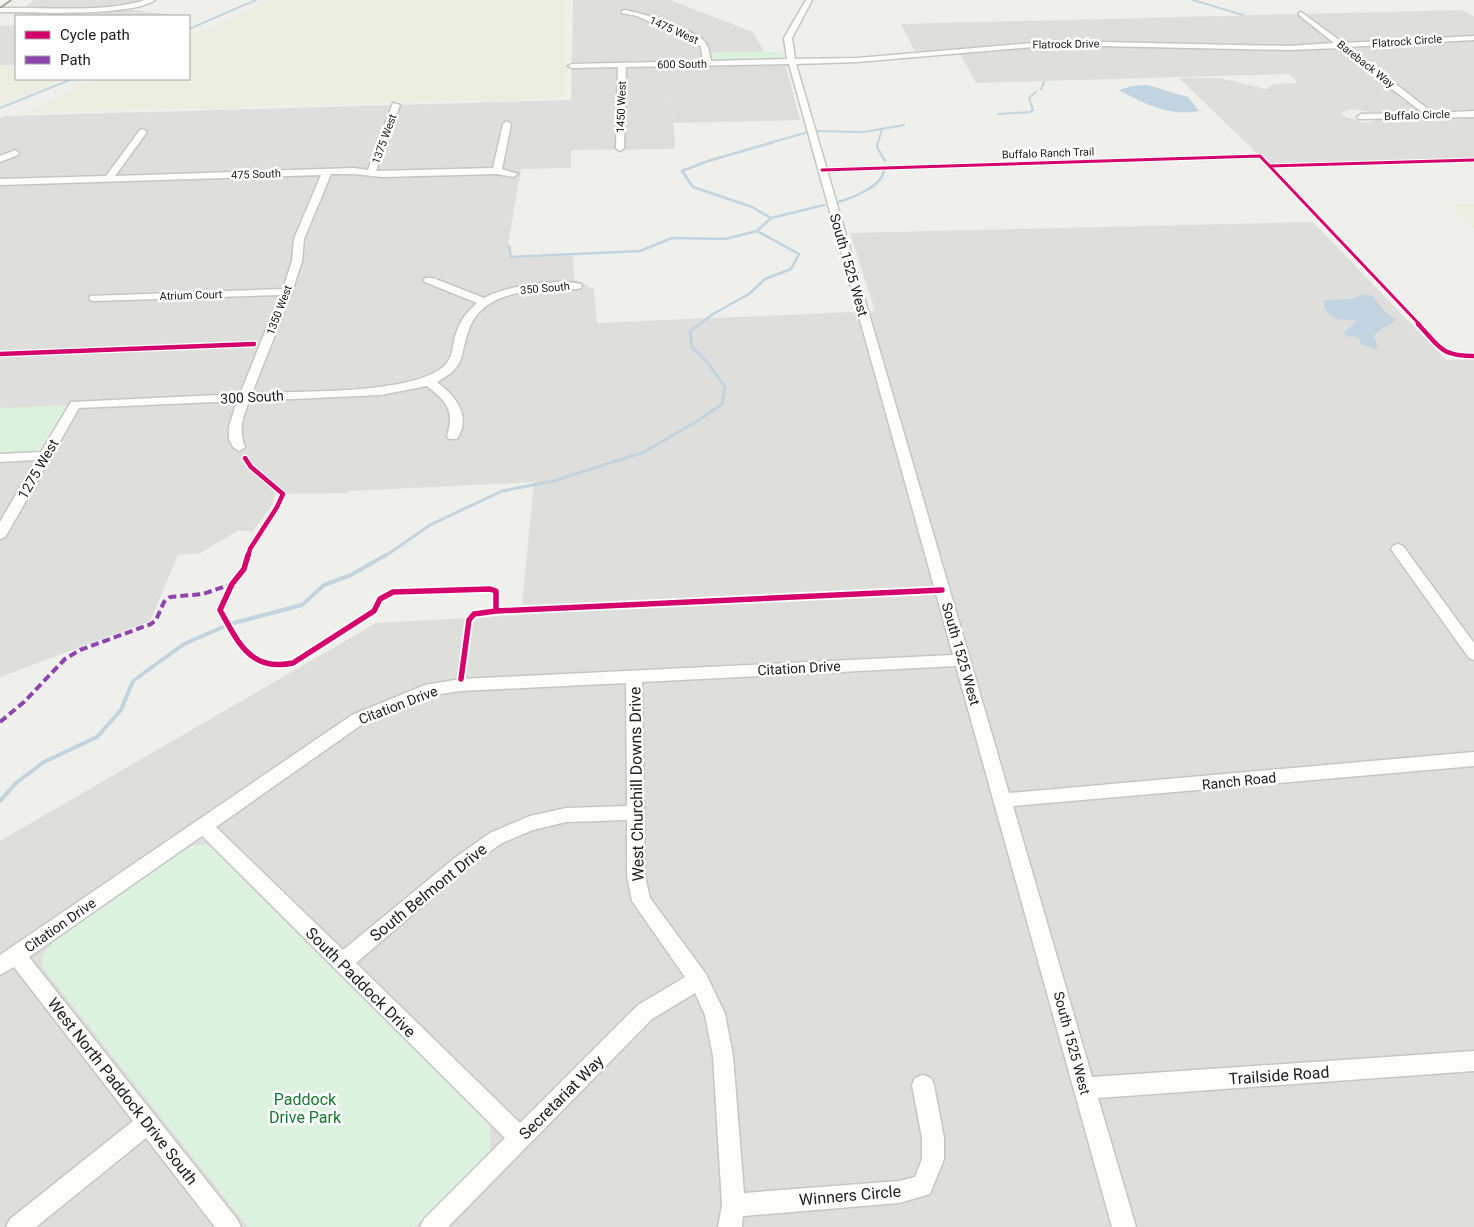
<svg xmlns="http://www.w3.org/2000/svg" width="1474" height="1227" font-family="Roboto,sans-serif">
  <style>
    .built { fill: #dededc }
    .religious { fill: #dddddc }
    .farmland { fill: #ebeee0 }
    .park { fill: #dcf2df }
    .water { fill: #c2d4df }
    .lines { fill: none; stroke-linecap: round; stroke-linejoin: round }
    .stream-far3 { stroke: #c2d4df; stroke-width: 2 }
    .stream-far2 { stroke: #c2d4df; stroke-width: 2.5 }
    .stream-far1 { stroke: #c2d4df; stroke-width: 3 }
    .stream { stroke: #c2d4df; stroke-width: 4 }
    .street-casing { stroke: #c6c6c4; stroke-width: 3 }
    .secondary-casing { stroke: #939884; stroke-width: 3 }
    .street { fill: #fdfdfc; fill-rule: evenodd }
    .secondary { fill: #f2f3ed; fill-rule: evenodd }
    .quiet { stroke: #8e44ad; stroke-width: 4; stroke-dasharray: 8 4; stroke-linecap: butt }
    .cycleway-far2-casing { stroke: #fff; stroke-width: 5 }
    .cycleway-far1-casing { stroke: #fff; stroke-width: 7 }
    .cycleway-casing { stroke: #fff; stroke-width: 9 }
    .cycleway-far2 { stroke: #d6006c; stroke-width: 3 }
    .cycleway-far1 { stroke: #d6006c; stroke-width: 4.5 }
    .cycleway { stroke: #d6006c; stroke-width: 5.5 }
    .labels { text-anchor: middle; stroke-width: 5; stroke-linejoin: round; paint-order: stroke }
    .far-street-label { font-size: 11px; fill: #212121; stroke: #fff }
    .street-label { font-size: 14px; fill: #212121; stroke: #fff }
    .near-street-label { font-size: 16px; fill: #212121; stroke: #fff }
    .near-park-label { font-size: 16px; fill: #177830; stroke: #fff }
  </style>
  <rect width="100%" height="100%" fill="#efefeb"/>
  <path class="built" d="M 34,0 L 149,0 L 127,9 L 178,16 L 30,16 L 50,8 L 26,7 Z
    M 573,0 L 670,0 L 753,32 L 764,52 L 701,53 L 701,59 L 697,61 L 669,62 L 675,149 L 571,150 L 571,168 L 521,169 L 508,245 L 512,258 L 573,256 L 574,279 L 594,289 L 597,323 L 875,311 L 850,233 L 1313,222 L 1446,360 L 1474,359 L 1474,1227 L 0,1227 L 0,841 L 376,623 L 521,615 L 534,482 L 349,491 L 349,493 L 275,494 L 272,506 L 252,532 L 239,530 L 200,553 L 178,555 L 150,621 L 0,677 L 0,118 L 6,116 L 571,100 Z
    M 1462,10 L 1474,16 L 1474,110 L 1373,112 L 1350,109 L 1343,112 L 1343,116 L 1365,123 L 1376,120 L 1474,117 L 1474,160 L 1270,166 L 1179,78 L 1219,78 L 1266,89 L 1274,84 L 1298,83 L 1289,74 L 976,83 L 960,54 L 915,51 L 901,24 Z
    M 16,25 L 16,65 L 0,65 L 0,26 Z"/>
  <path class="religious" d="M 781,64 L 786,67 L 800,120 L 673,123 L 669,66 Z"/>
  <path class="farmland" d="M 271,0 L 567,0 L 567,98 L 22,113 L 97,79 L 189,79 L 189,37 Z
    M 16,65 L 16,79 L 65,79 L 0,106 L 0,66 Z
    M 1448,204 L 1474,204 L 1474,228 Z"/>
  <path class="park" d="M 782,51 L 783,58 L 779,60 L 719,61 L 711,59 L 711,53 Z
    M 75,405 L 45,456 L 0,458 L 0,408 Z
    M 212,844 L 490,1126 L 490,1151 L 415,1227 L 248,1227 L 42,967 L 43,955 L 52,943 L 189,846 Z"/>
  <path class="water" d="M 1146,85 C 1161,88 1174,94 1188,97 L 1199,111 C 1170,117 1142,103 1119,90 L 1132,86 Z
    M 1365,294 L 1373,296 L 1385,312 L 1396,320 C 1388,327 1380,327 1374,336 L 1378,348 L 1373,349 L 1368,346 L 1360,344 L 1361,341 C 1357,335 1353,336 1347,337 L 1344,333 L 1357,321 C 1339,317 1330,325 1323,302 L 1327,300 L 1351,299 Z"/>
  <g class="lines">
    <path class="stream-far3" d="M 1193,0 L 1243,15
      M 189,29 L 256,0
      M 1041,89 L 1044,82
      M 0,108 L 72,79
      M 999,114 L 1030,112 L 1033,110 L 1029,98 L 1036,92
      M 818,131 L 864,132 L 904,125
      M 769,143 L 805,133
      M 878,143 L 882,129"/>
    <path class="stream-far2" d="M 878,142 L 877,147 L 885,161
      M 838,202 C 852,198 881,187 884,171
      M 771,218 L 752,207 L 693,187 L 682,171 L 708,161 L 774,142
      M 509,246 L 511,257 L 640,251 L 672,238 L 725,239 L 757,231
      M 698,325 L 713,314 L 749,294 L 765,279 L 791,269 L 799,254 L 757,231 L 771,218 L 824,205"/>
    <path class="stream-far1" d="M 384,557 L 430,525 L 502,491 L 554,481 L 644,452 L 699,420 L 722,404 L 725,387 L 708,363 L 692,347 L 690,331 L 700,324"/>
    <path class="stream" d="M 0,801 L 16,783 L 44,762 L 97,737 L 121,710 L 133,681 L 184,644 L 230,624 L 302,605 L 324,585 L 351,575 L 386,555"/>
    <defs>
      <path id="street" d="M 145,0 L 155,0 C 131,17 34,12 0,12 L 0,8 C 43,7 106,13 145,0 Z
        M 806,0 L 812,0 L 792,38 L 795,59 L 857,58 L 1056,41 L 1289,46 L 1334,43 L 1299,15 L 1299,13 L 1301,12 L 1343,43 L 1474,36 L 1474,40 L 1348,47 L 1433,113 L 1474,111 L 1474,117 L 1358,119 L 1357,117 L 1361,114 L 1423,113 L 1339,48 L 1289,50 L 1056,45 L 857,62 L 796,64 L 1009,793 L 1474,752 L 1474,766 L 1013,806 L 1092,1077 L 1474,1051 L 1474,1071 L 1098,1098 L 1136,1227 L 1112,1227 L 956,666 L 642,682 L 645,876 L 650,898 L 706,974 L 725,1014 L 733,1056 L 744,1193 L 899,1181 L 915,1177 L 922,1159 L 922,1138 L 912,1085 L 915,1078 L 923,1075 L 931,1078 L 934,1085 L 944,1138 L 944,1159 L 930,1194 L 899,1203 L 743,1216 L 742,1227 L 718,1227 L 722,1205 L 713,1056 L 705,1015 L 695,993 L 652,1019 L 448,1227 L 420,1227 L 424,1219 L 505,1138 L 202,836 L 29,957 L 237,1219 L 241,1227 L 215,1227 L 146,1138 L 36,1227 L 6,1227 L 10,1219 L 133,1121 L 14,967 L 0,975 L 0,955 L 352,715 L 425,685 L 461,679 L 953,655 L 789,64 L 626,67 L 624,148 L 620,151 L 616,148 L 618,67 L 572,68 L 568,66 L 572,64 L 703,61 L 701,47 L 696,42 L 637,16 L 622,13 L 622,11 L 624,10 C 640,12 690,29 702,39 C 709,45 709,52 711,61 L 787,59 L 784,38 ZM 626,683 L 627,806 L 566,808 L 530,816 L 490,833 L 456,857 L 343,950 L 216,827 L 364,723 L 433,695 L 461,691 ZM 627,820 L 627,876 L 632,901 L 685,977 L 638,1005 L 520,1123 L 356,963 L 468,867 L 502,843 L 533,830 L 566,822 Z
        M 393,103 L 400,105 L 376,171 L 493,168 L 503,124 L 507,121 L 511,124 L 502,169 L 518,174 L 513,177 L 497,174 L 382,177 L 354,174 L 331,174 L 304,239 L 302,261 L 292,292 L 252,393 C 296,391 416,395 445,365 C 452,358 452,350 454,341 C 457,326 465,313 477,303 L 425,282 L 424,280 L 425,278 L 433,278 L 484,298 C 506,286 556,278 581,284 L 582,286 L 581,288 L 577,289 C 539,290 482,287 468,332 C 459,359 466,366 437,382 C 455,396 472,415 457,439 L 449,439 L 447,436 C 455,410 447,402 427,386 L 381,395 L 249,401 C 243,417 238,430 245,447 L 239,451 L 233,447 L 229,439 L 229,427 L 237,401 L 79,408 L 7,534 L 5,537 L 0,539 L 0,522 L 36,460 L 0,462 L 0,454 L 41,452 L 71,402 L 240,394 L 280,295 L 94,301 L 90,300 L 89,298 L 90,296 L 283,289 L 292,261 L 294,239 L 321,175 L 0,185 L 0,179 L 106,176 L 140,130 L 143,129 L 147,132 L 115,176 L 354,168 L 368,170 Z
        M 15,150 L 19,153 L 18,155 L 0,162 L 0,156 Z
        M 1398,544 L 1403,546 L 1474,643 L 1474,660 L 1469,658 L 1393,552 L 1391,549 L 1393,546 Z"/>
      <path id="secondary" d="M 0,0 L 10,0 L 0,7 Z"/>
    </defs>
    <use href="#street" class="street-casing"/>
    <use href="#secondary" class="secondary-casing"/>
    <use href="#street" class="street"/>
    <use href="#secondary" class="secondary"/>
    <path class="quiet" d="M 0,722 L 24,702 L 65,659 L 80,650 L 151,624 L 156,620 L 164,602 L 170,597 L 203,594 L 232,584"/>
    <defs>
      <path id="cycleway-far2" d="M 1270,166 L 1474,160
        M 822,170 L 1260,156 L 1420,325"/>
      <path id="cycleway-far1" d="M 1418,324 C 1440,347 1440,356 1474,356
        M 0,354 L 254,344
        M 245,458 L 251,467 L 283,494 L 277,507 L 250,549 L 248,557"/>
      <path id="cycleway" d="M 248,555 L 244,569 L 232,584 L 220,610 C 238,642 250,672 293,663 L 374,611 L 380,599 L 393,592 L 490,589 L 496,591 L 496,611
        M 461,679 L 469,620 L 474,614 L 496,611 L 942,590"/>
    </defs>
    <use href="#cycleway-far2" class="cycleway-far2-casing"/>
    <use href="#cycleway-far1" class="cycleway-far1-casing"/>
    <use href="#cycleway" class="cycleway-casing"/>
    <use href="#cycleway-far2" class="cycleway-far2"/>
    <use href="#cycleway-far1" class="cycleway-far1"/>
    <use href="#cycleway" class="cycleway"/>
  </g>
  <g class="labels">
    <g class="far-street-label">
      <text transform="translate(674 30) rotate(24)" y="4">1475 West</text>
      <text transform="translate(1407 41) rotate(-4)" y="4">Flatrock Circle</text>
      <text transform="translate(1066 44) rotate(-1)" y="4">Flatrock Drive</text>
      <text transform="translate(682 64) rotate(-1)" y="4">600 South</text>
      <text transform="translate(1366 64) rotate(38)" y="4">Bareback Way</text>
      <text transform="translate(621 107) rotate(-88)" y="4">1450 West</text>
      <text transform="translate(1417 115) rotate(-2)" y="4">Buffalo Circle</text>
      <text transform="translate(384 139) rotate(-70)" y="4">1375 West</text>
      <text transform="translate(1048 153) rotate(-2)" y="4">Buffalo Ranch Trail</text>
      <text transform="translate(256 174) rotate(-2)" y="4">475 South</text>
      <text transform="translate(545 288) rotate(-5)" y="4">350 South</text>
      <text transform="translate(191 295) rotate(-2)" y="4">Atrium Court</text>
      <text transform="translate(279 310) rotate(-69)" y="4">1350 West</text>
    </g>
    <g class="street-label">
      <text transform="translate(849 265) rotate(74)" y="5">South 1525 West</text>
      <text transform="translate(252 397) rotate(-3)" y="5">300 South</text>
      <text transform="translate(38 469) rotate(-60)" y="5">1275 West</text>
      <text transform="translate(961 654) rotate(74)" y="5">South 1525 West</text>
      <text transform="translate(799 668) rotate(-3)" y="5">Citation Drive</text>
      <text transform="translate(398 705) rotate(-21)" y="5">Citation Drive</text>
      <text transform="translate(1239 781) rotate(-6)" y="5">Ranch Road</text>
      <text transform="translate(60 925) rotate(-35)" y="5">Citation Drive</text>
      <text transform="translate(1072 1043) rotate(75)" y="5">South 1525 West</text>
    </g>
    <g class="near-street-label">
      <text transform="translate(636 784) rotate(-91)" y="6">West Churchill Downs Drive</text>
      <text transform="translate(428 892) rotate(-39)" y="6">South Belmont Drive</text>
      <text transform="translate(361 982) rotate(45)" y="6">South Paddock Drive</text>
      <text transform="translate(1279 1075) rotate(-4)" y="6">Trailside Road</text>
      <text transform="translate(123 1091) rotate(52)" y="6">West North Paddock Drive South</text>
      <text transform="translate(561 1097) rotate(-45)" y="6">Secretariat Way</text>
      <text transform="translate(850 1195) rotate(-5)" y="6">Winners Circle</text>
    </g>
    <g class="near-park-label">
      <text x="305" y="1105">Paddock<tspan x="305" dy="18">Drive Park</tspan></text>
    </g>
  </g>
  <rect x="15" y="15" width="175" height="65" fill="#ffffff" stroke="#a6a6a6"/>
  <rect x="25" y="31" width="25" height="8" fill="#d6006c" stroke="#a6a6a6"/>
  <text x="60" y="40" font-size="15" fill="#212121">Cycle path</text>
  <rect x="25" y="56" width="25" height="8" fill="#8e44ad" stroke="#a6a6a6"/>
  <text x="60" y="65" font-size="15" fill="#212121">Path</text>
</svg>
